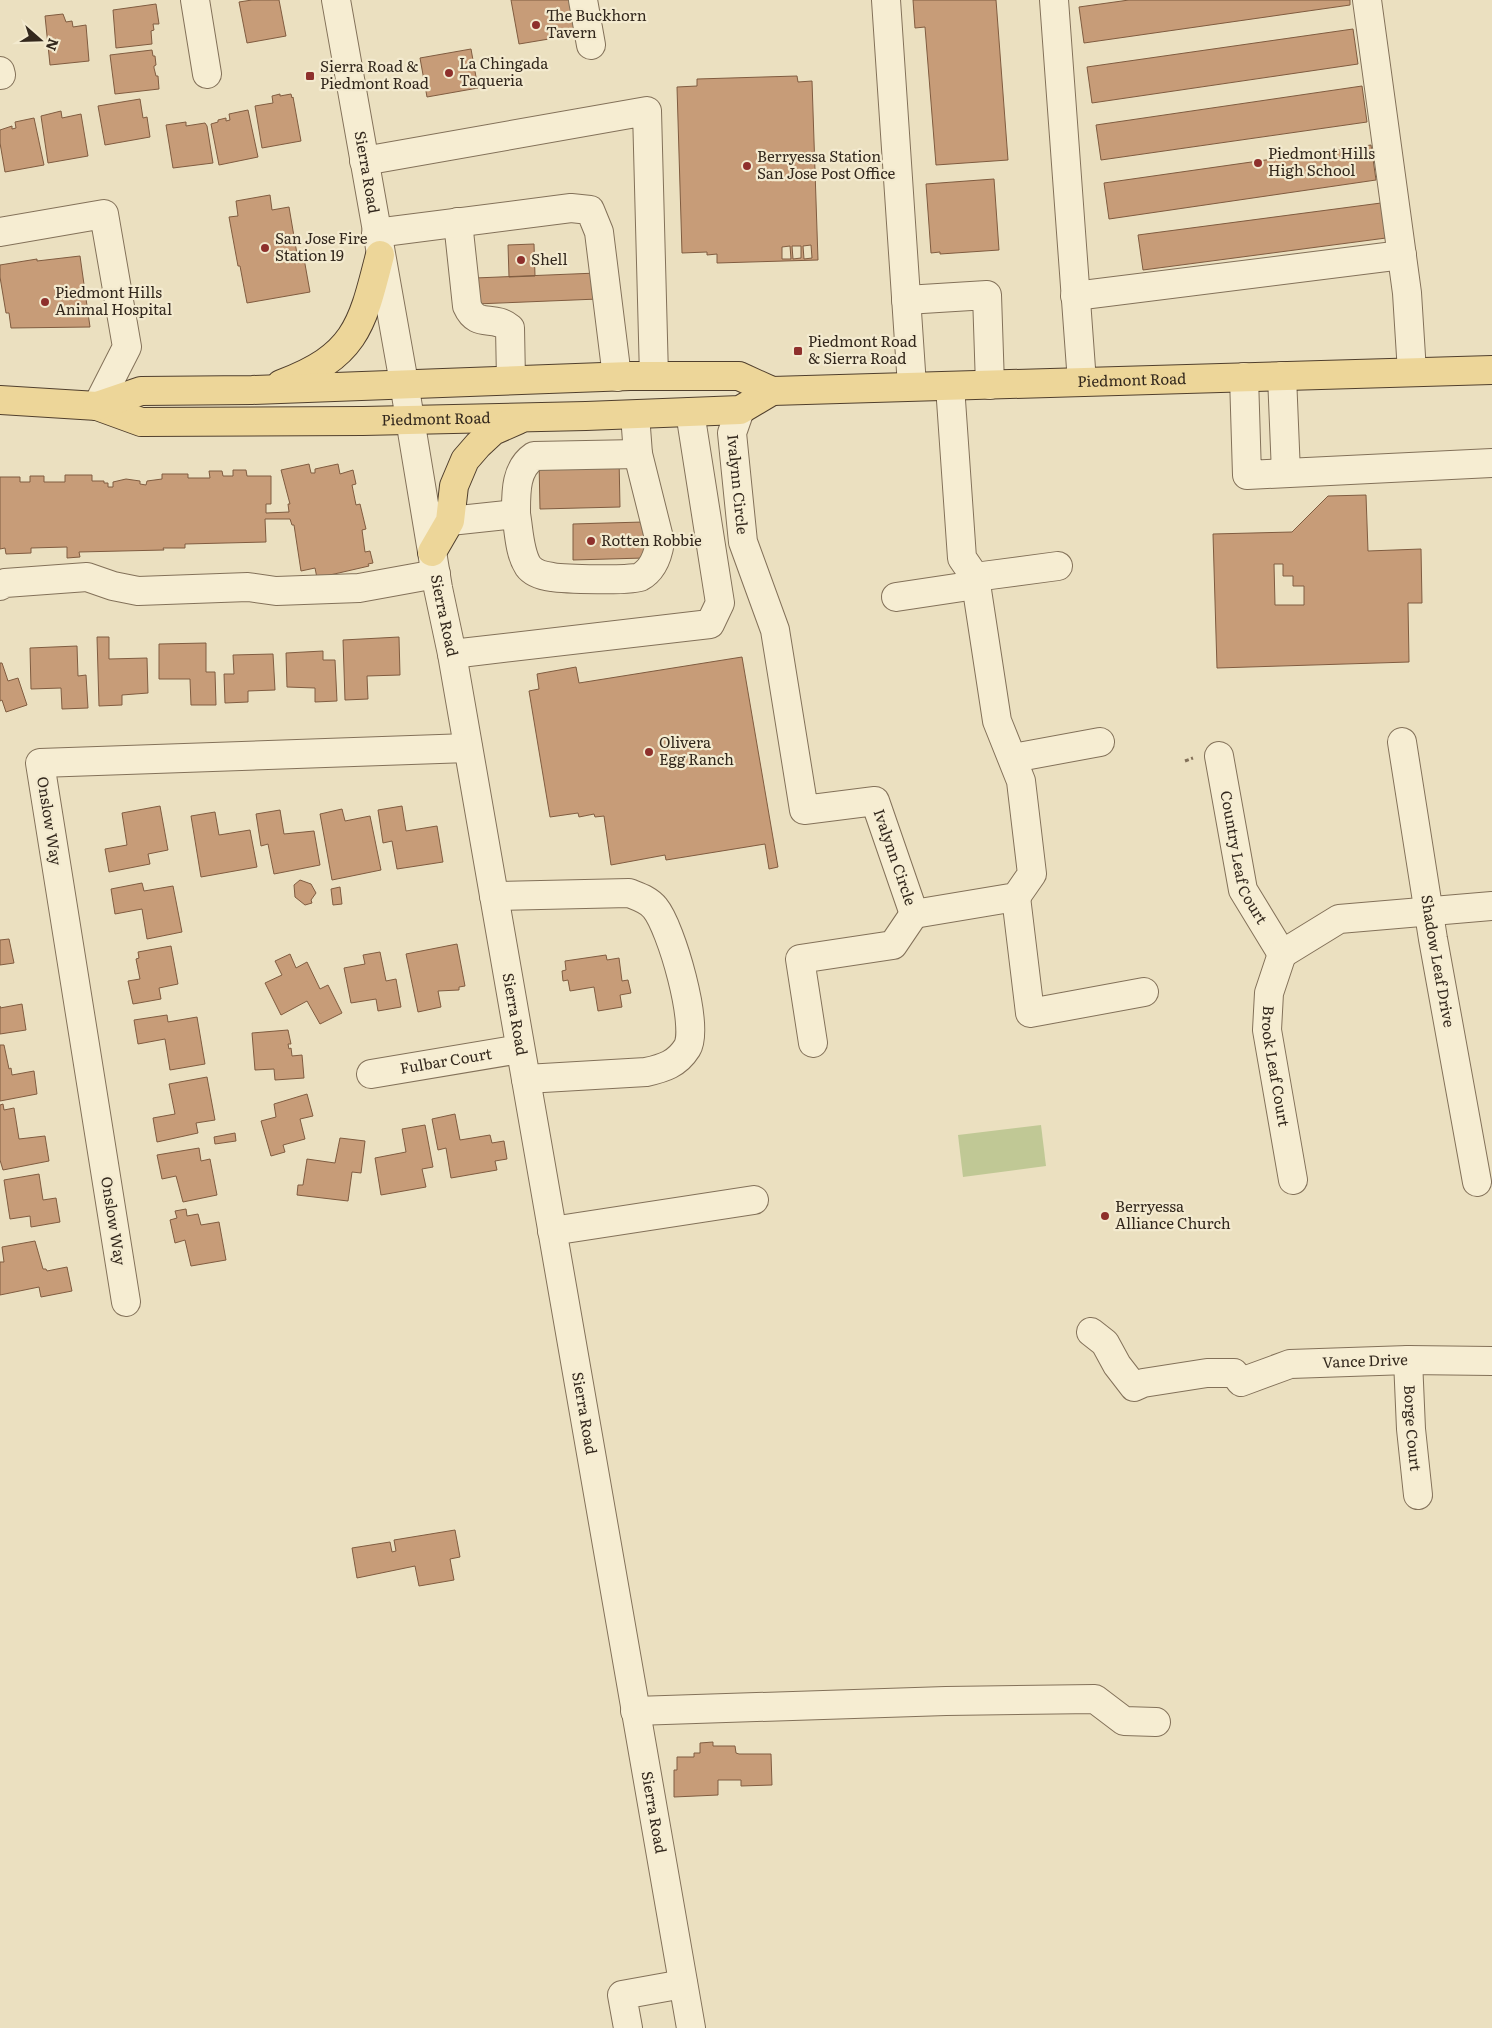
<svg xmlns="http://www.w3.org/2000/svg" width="1492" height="2028" font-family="Literata,serif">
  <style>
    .green { fill: #c0c895 }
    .building { fill: #c79c78; stroke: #805c40; fill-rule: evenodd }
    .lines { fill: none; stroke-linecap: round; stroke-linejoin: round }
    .minor-casing { stroke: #837159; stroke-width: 30 }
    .major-casing { stroke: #503f2d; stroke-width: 30 }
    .path { stroke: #837159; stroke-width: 3; stroke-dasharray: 4 2.5; stroke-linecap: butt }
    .minor { stroke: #f6edd2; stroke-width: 28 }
    .major { stroke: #edd699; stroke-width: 28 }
    .poi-dot { fill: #8e302c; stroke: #f3eacf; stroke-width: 2 }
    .labels { text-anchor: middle; stroke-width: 4.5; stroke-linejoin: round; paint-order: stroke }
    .poi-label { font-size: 15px; fill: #33281d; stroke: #f3eacf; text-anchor: start }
    .street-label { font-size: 15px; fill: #33281d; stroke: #f3eacf }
  </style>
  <rect width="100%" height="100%" fill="#ebe0c0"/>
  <path class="green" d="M 1041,1125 L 1046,1166 L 963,1177 L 958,1135 Z"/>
  <path class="building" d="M 279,0 L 286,36 L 247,43 L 239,2 L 252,0 Z
    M 511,0 L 573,0 L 579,34 L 519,44 Z
    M 913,0 L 996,0 L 1008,160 L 936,165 L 925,27 L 915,28 Z
    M 1129,0 L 1350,0 L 1350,5 L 1084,43 L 1079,7 Z
    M 156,4 L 159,24 L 153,24 L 154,30 L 151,31 L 152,44 L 116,48 L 113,10 Z
    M 63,14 L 66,22 L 72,21 L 73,27 L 86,25 L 89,61 L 50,65 L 45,16 Z
    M 1353,29 L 1358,64 L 1092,103 L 1087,67 Z
    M 471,49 L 478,88 L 427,97 L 420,58 Z
    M 152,50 L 153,56 L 155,56 L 156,65 L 154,66 L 154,68 L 156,76 L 158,76 L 159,89 L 115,94 L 110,55 Z
    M 797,76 L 798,82 L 812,81 L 818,260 L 717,263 L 717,254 L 707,255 L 707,252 L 682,253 L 677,87 L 697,86 L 697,79 ZM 811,245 L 812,258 L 804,259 L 803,246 ZM 790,246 L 791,259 L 782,259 L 782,247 ZM 792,246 L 801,246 L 801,258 L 793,259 Z
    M 1362,86 L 1367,122 L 1101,160 L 1096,125 Z
    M 280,94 L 280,96 L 291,94 L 292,98 L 293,97 L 301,141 L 262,148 L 255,106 L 273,103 L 272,96 Z
    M 140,99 L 143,118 L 147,117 L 150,137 L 105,145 L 98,106 Z
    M 248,110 L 258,157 L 219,165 L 211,124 L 218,122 L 218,120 L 226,118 L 226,121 L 230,120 L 229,114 Z
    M 61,111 L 62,118 L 81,114 L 88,156 L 48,163 L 41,116 Z
    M 34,118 L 44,165 L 5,172 L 0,143 L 0,130 L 12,126 L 12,129 L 16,128 L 15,122 Z
    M 186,122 L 186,126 L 205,123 L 207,126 L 213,163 L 173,168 L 166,125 Z
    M 1371,145 L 1376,180 L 1109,219 L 1104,183 Z
    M 994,179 L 999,250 L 940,254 L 940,252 L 931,253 L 926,184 Z
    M 270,195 L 272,210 L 289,207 L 297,254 L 303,253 L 310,292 L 247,303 L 240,266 L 238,266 L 229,217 L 238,216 L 236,201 Z
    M 1381,203 L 1386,238 L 1143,270 L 1138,235 Z
    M 534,244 L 535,276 L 509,277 L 508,245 Z
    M 80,256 L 90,327 L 11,328 L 9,313 L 6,313 L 0,277 L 0,265 L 37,259 L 37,261 Z
    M 597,273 L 598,299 L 476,304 L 475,278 Z
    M 619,458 L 620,507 L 540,509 L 539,461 Z
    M 309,464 L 311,473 L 315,473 L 315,469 L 338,464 L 340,474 L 353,470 L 356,484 L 352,485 L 356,505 L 360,504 L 366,529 L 362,530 L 365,552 L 370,551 L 373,563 L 368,564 L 369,566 L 317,578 L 315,568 L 301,571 L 294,525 L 292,525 L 290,519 L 265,519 L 266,542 L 185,544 L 185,548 L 163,548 L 164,550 L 79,552 L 80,557 L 67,558 L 67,547 L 31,548 L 31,553 L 6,554 L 5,548 L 0,549 L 0,477 L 20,477 L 20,482 L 30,482 L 30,476 L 44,476 L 44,482 L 65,482 L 65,475 L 92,475 L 92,481 L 104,481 L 104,483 L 108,483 L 108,487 L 113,487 L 113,482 L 126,479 L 140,481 L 140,484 L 146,485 L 147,481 L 162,479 L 162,474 L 188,474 L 188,478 L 210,478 L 209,471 L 222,471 L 223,476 L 233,476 L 233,470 L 246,470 L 247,476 L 271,476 L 271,504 L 266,504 L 266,513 L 289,512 L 288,504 L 290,504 L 281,470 Z
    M 1366,495 L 1368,551 L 1421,549 L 1422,603 L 1408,603 L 1409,662 L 1217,668 L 1213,534 L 1292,532 L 1328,496 ZM 1274,564 L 1283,564 L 1283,576 L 1293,576 L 1293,586 L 1304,586 L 1304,605 L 1275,605 Z
    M 643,522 L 644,558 L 573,560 L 573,524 Z
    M 97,637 L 109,637 L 109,659 L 147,658 L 148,693 L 122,695 L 122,705 L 99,706 Z
    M 399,637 L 400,675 L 367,676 L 368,699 L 345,700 L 343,640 Z
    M 206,643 L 206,672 L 215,672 L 216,705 L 191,705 L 190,679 L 159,679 L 159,644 Z
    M 77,646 L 78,676 L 86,675 L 88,708 L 62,709 L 61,688 L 31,689 L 30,648 Z
    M 323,651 L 323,660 L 335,660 L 337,701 L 315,702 L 315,688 L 287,687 L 286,653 Z
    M 273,654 L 275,690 L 248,691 L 248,702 L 225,703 L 224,674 L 234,674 L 233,655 Z
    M 742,657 L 778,867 L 769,869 L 765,844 L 666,860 L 665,855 L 611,865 L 604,816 L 595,817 L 594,814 L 579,817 L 578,813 L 550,817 L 529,691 L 539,689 L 537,674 L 576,667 L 579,683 Z
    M 0,663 L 2,663 L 8,681 L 18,678 L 27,705 L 6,712 L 2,700 L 0,701 Z
    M 160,806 L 168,850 L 148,854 L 150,864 L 109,872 L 105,849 L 127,845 L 122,813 Z
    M 402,806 L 406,831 L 437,826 L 443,862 L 397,869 L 392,841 L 383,843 L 378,810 Z
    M 342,809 L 345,821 L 370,816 L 381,870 L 332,880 L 320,814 Z
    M 280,810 L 284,834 L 314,831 L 320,865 L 274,874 L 268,844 L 261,846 L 256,814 Z
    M 215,812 L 219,835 L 250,830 L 257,867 L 201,877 L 191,816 Z
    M 300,880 L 311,884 L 316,893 L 311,900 L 312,903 L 305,905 L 295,897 L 294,885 Z
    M 142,883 L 144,891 L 173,886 L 182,932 L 147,939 L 142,909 L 115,914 L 111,889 Z
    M 340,887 L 342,904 L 333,905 L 331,889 Z
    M 9,939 L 14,963 L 0,965 L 0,940 Z
    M 457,944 L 465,986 L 459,987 L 459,990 L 438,991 L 441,1007 L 418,1012 L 406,954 Z
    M 171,946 L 178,984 L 159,988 L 161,999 L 133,1004 L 128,981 L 140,979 L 136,959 L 139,958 L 138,952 Z
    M 380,952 L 386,981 L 396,979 L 401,1007 L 378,1011 L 376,999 L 351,1003 L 344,968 L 365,964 L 363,955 Z
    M 290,954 L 296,968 L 307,962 L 320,989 L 328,985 L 342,1013 L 320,1024 L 307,1001 L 281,1015 L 265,983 L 282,975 L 275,961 Z
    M 606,955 L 607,960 L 619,958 L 622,981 L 628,980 L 631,993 L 620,995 L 622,1007 L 598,1011 L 594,987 L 570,991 L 568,980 L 563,981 L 562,971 L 566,970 L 565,961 Z
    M 22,1004 L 26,1030 L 0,1034 L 0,1006 L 0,1008 Z
    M 167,1015 L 168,1022 L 197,1017 L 205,1064 L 170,1070 L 165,1039 L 138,1044 L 134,1020 Z
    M 288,1030 L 291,1044 L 288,1044 L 289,1049 L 291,1048 L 292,1056 L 302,1055 L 304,1078 L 275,1080 L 274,1069 L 255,1070 L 252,1033 Z
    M 0,1045 L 4,1045 L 9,1069 L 11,1068 L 12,1075 L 34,1071 L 37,1094 L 0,1101 Z
    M 207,1077 L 215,1120 L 196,1123 L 198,1133 L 157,1142 L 153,1118 L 175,1114 L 169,1084 Z
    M 307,1094 L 313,1116 L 300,1119 L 305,1139 L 283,1145 L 285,1152 L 271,1156 L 261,1121 L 276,1117 L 274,1104 Z
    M 3,1104 L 4,1110 L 14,1108 L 19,1139 L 45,1136 L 49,1161 L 3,1170 L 0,1160 L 0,1105 Z
    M 455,1114 L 460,1140 L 490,1135 L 492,1143 L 504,1141 L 507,1159 L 495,1161 L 497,1170 L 451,1178 L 446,1148 L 438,1150 L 432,1119 Z
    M 425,1125 L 433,1167 L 422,1169 L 426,1187 L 381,1195 L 375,1158 L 406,1152 L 402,1129 Z
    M 235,1133 L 236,1141 L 215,1144 L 214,1137 Z
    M 340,1138 L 365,1141 L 361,1173 L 352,1172 L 348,1201 L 297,1195 L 298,1185 L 303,1185 L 307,1159 L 335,1163 Z
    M 199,1148 L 201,1161 L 210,1159 L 217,1195 L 183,1202 L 176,1176 L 162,1179 L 157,1155 Z
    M 39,1174 L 43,1200 L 56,1198 L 60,1222 L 31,1227 L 30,1216 L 10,1219 L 4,1180 Z
    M 186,1209 L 187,1216 L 198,1214 L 201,1225 L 219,1222 L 226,1260 L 191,1266 L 185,1240 L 175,1243 L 170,1220 L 177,1218 L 175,1211 Z
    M 35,1241 L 43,1269 L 46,1269 L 47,1271 L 67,1267 L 72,1291 L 41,1297 L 39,1287 L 0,1295 L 0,1262 L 4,1262 L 2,1247 Z
    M 455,1530 L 460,1557 L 450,1559 L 454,1580 L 419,1586 L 415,1566 L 357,1578 L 352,1548 L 390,1542 L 392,1552 L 396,1551 L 394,1540 Z
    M 713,1742 L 713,1746 L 735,1746 L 736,1753 L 739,1754 L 771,1754 L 772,1785 L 741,1786 L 741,1780 L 718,1780 L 718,1795 L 674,1797 L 674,1770 L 677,1770 L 677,1757 L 694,1757 L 694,1753 L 700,1753 L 700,1743 Z"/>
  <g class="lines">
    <defs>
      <g id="minor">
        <path d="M 195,0 L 207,74"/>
        <path id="s1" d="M 336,0 L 404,383 L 438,588 L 452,654 L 691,2028"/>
        <path d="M 583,0 L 591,45"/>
        <path d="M 886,0 L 912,386"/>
        <path d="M 1054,0 L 1082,382"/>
        <path d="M 1367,0 L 1407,293 L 1412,372"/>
        <path d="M 0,71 L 1,75"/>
        <path d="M 364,161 L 647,111 L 654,376"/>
        <path d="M 458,222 L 467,306 C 477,329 493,314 510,328 L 511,380"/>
        <path d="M 0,232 L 104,214 L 127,347 L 97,406"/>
        <path d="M 376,233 L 571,208 L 590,210 L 599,232 L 617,377"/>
        <path d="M 1075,296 L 1402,255"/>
        <path d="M 906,300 L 987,295 L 990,385"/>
        <path d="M 1282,376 L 1286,473"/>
        <path d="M 1244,377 L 1247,475 L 1492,463"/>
        <path id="s2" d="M 740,410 L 732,433 L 743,542 L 775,630 L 804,810 L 875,801 L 914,914"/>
        <path d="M 516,514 C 516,493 515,469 534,456 L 638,454"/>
        <path d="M 450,521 L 516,514 C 519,530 519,552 528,566 C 533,573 544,576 552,577 C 563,579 633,581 640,577 C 653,570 658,555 660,542 L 638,454 L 635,415"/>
        <path d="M 975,577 L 1058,566"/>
        <path d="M 0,586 L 5,583 L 87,577 L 113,586 L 138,591 L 248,587 L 276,591 L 359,588 L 436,574"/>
        <path d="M 896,597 L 976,585"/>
        <path d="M 452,654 L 710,624 L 720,603 L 690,412"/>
        <path id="s3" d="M 1402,742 L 1433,939 L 1477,1182"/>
        <path id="s4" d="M 1219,756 L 1243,890 L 1282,954"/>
        <path d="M 1013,758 L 1100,742"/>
        <path d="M 494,896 L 629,893 C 639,897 649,900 655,908 C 671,927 700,1027 687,1048 C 677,1064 664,1068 646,1072 L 526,1079"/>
        <path d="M 1016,897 L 1030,1013 L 1144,992"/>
        <path d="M 914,914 L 1016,897 L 1032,874 L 1021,781 L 997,721 L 975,577 L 962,558 L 950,386"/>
        <path id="s5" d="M 1282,954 L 1269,993 L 1267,1030 L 1293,1180"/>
        <path d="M 1282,954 L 1339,919 L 1492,906"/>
        <path d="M 813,1043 L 800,959 L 893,945 L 914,914"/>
        <path id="s6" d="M 371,1074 L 520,1049"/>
        <path d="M 552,1231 L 754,1200"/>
        <path d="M 126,1302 L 40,763 L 468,748"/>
        <path id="s7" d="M 1091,1332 L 1105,1343 L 1117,1365 L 1134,1387 L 1143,1383 L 1207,1373 L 1234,1373 L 1241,1382 L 1290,1364 L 1408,1360 L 1492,1361"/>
        <path id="s8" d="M 1408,1360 L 1411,1429 L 1418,1495"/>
        <path d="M 635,1711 L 946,1701 L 1095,1699 L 1124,1721 L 1156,1722"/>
        <path d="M 628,2028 L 622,1995 L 683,1984"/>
      </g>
      <g id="major">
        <path d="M 281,384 C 356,356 362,326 380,255"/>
        <path id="s9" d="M 0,400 L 97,406 L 141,422 L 363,421 L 586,416 L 740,410 L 772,391"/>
        <path id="s10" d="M 97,406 L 141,391 L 252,390 L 630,376 L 739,376 L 772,391 L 1492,370"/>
        <path d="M 432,552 L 450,521 L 454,486 L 465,460 L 478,445 L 493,431 L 518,420"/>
      </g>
    </defs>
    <use href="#minor" class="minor-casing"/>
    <use href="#major" class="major-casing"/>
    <path class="path" d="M 1185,761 L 1193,758"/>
    <use href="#minor" class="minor"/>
    <use href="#major" class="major"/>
  </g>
  <g class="poi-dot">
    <circle cx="536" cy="25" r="5"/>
    <circle cx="449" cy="73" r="5"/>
    <rect x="305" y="71" width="10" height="10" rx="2.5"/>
    <circle cx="1258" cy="163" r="5"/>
    <circle cx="747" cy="166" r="5"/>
    <circle cx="265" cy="248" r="5"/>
    <circle cx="521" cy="260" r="5"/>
    <circle cx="45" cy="302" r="5"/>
    <rect x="793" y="346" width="10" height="10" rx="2.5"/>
    <circle cx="591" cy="541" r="5"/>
    <circle cx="649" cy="752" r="5"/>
    <circle cx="1105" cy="1216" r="5"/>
  </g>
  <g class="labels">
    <g class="poi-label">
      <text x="546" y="21">The Buckhorn<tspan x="546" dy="17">Tavern</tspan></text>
      <text x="459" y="69">La Chingada<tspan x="459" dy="17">Taqueria</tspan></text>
      <text x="320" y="72">Sierra Road &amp;<tspan x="320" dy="17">Piedmont Road</tspan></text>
      <text x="1268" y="159">Piedmont Hills<tspan x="1268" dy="17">High School</tspan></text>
      <text x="757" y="162">Berryessa Station<tspan x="757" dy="17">San Jose Post Office</tspan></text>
      <text x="275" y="244">San Jose Fire<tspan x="275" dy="17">Station 19</tspan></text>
      <text x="531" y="265">Shell</text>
      <text x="55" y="298">Piedmont Hills<tspan x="55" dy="17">Animal Hospital</tspan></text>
      <text x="808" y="347">Piedmont Road<tspan x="808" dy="17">&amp; Sierra Road</tspan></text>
      <text x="601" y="546">Rotten Robbie</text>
      <text x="659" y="748">Olivera<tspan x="659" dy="17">Egg Ranch</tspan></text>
      <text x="1115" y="1212">Berryessa<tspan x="1115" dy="17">Alliance Church</tspan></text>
    </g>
    <g class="street-label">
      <text dy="5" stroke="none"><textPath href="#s1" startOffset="175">Sierra Road</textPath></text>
      <text dy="5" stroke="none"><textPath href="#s10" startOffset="1041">Piedmont Road</textPath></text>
      <text dy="5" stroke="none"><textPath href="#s9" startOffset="439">Piedmont Road</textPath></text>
      <text dy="5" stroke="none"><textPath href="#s2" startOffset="76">Ivalynn Circle</textPath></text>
      <text dy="5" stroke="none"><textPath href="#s1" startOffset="625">Sierra Road</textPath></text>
      <text transform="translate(49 821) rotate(81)" y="5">Onslow Way</text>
      <text dy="5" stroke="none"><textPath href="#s2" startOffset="541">Ivalynn Circle</textPath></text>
      <text dy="5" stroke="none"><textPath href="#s4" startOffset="105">Country Leaf Court</textPath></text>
      <text dy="5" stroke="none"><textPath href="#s3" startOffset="222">Shadow Leaf Drive</textPath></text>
      <text dy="5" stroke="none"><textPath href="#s1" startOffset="1030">Sierra Road</textPath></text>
      <text dy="5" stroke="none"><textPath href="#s6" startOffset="76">Fulbar Court</textPath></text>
      <text dy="5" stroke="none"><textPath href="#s5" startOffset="115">Brook Leaf Court</textPath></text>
      <text transform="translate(113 1221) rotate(81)" y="5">Onslow Way</text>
      <text dy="5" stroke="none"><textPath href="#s7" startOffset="311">Vance Drive</textPath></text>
      <text dy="5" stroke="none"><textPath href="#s1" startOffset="1435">Sierra Road</textPath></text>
      <text dy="5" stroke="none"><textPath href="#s8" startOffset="68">Borge Court</textPath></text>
      <text dy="5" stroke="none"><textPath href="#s1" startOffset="1840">Sierra Road</textPath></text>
    </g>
  </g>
  <g transform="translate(40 40) rotate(110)" stroke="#f3eacf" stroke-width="4" paint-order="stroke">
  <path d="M0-4L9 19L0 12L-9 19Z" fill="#33281d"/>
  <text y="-8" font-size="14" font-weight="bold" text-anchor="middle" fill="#33281d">N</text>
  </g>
</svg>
